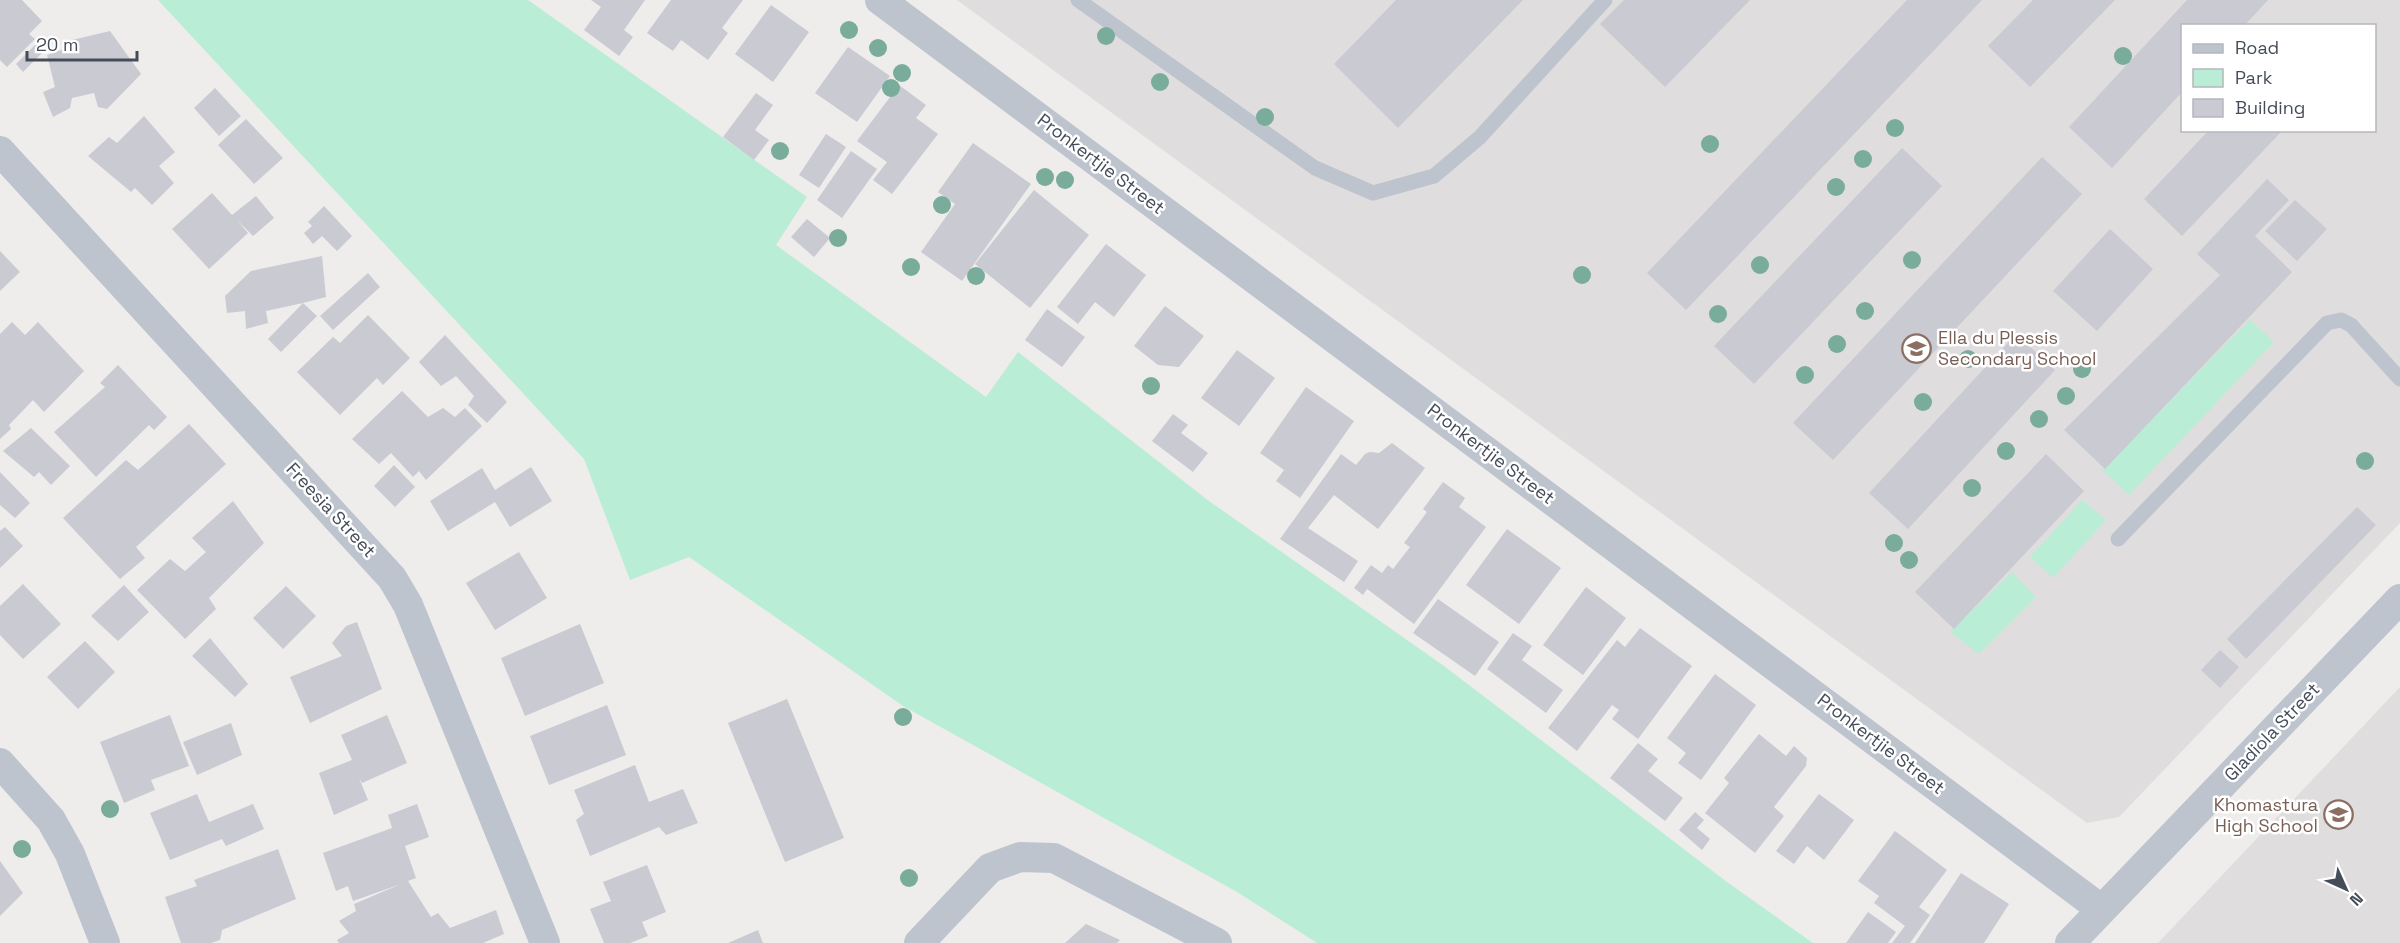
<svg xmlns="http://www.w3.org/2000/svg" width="2400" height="943" font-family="'Space Grotesk',sans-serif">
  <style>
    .education { fill: #e0ddde; fill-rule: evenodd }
    .green { fill: #baedd6 }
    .building { fill: #c9cad2 }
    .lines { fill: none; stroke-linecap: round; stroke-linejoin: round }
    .service { stroke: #bdc4ce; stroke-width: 15 }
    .minor { stroke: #bdc4ce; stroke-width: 30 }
    .tree { fill: #79ac9a }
    .labels { text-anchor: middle; stroke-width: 5; stroke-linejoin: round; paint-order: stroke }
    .street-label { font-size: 18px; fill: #454c59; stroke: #fff }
    .education-label { font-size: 18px; fill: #785e54; stroke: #fff; text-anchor: start }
  </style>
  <rect width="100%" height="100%" fill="#efecec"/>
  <path class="education" d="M 957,0 L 2400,0 L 2400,523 L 2119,817 L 2087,823 ZM 2182,26 L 2374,26 L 2374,130 L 2182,130 Z
    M 2400,687 L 2400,943 L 2158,943 Z"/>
  <path class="green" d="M 158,0 L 528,0 L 807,197 L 776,245 L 986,397 L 1018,352 L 1209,501 L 1444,666 L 1727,882 L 1813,943 L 1317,943 L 1237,892 L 903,706 L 689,557 L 630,580 L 584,459 Z
    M 2250,320 L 2274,342 L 2129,495 L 2102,470 Z
    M 2082,500 L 2106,520 L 2053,578 L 2030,557 Z
    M 2012,572 L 2036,597 L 1979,654 L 1950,632 Z"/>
  <path class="building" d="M 0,0 L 22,0 L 42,21 L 29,34 L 35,39 L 7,67 L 0,60 Z
    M 591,0 L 645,0 L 624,30 L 633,37 L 619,56 L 584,30 L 601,7 Z
    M 671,0 L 743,0 L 722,28 L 728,33 L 708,60 L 681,40 L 673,51 L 647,33 Z
    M 1396,0 L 1523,0 L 1398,128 L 1334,64 Z
    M 1624,0 L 1750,0 L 1665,87 L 1600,24 Z
    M 1907,0 L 1982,0 L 1686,310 L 1647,273 Z
    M 2033,0 L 2115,0 L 2030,87 L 1988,46 Z
    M 2187,0 L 2268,0 L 2244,26 L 2182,26 L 2182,92 L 2112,168 L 2069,127 Z
    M 771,5 L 809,32 L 773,82 L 735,54 Z
    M 110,31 L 141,74 L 107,109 L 98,107 L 94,93 L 72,98 L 70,108 L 53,117 L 43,92 L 55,87 L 47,55 L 73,46 L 72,40 Z
    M 39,41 L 46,49 L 23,72 L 16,64 Z
    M 848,47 L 890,76 L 857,122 L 815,93 Z
    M 899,85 L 926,105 L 916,118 L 938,134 L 892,194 L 873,180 L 887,162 L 857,141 Z
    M 215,88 L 241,116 L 219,136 L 194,108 Z
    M 756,93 L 773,105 L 755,130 L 769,140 L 754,160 L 723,137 Z
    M 144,116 L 175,152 L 159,166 L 174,183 L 152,205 L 135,188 L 131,192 L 88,156 L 109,137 L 117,143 Z
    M 246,119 L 283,158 L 254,184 L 218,145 Z
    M 2209,130 L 2283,130 L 2182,236 L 2144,199 Z
    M 826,134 L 846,147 L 819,188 L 799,175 Z
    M 973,143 L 1031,184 L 962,281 L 921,252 L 955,204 L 938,192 Z
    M 1902,148 L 1942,186 L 1754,384 L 1714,346 Z
    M 851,151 L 877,169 L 842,218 L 817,200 Z
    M 2042,157 L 2082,194 L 1833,460 L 1793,423 Z
    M 2267,179 L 2289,200 L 2255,236 L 2292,272 L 2105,469 L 2064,430 L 2220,275 L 2197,254 Z
    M 1034,190 L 1089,235 L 1030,308 L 975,264 Z
    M 212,193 L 232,215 L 256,196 L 274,218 L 253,236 L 237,220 L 248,233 L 209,269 L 172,229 Z
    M 2295,200 L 2327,229 L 2297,261 L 2265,231 Z
    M 324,206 L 352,236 L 337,251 L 322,236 L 313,244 L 304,233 L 312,226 L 308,222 Z
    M 807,219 L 830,238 L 814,257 L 791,237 Z
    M 2110,229 L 2153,269 L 2097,331 L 2053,291 Z
    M 1106,244 L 1146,275 L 1114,317 L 1095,302 L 1078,324 L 1057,307 Z
    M 0,251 L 20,272 L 0,291 Z
    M 322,256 L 326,297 L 303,303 L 317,316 L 281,352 L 268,339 L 303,303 L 266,311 L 268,323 L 246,329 L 245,311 L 227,313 L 225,296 L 251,271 Z
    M 368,273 L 380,287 L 333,330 L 320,316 Z
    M 1165,306 L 1204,336 L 1179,367 L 1158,365 L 1134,346 Z
    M 1047,309 L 1085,337 L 1062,367 L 1025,340 Z
    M 368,315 L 410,358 L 383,385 L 377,378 L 340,415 L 297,372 L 333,337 L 340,343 Z
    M 12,322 L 25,335 L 38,322 L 84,371 L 44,412 L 33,400 L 9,425 L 11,429 L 0,439 L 0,334 Z
    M 2016,334 L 2055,370 L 1908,529 L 1869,493 Z
    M 445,335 L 507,402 L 487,423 L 468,405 L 474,396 L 456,376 L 441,386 L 419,362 Z
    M 1237,350 L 1275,378 L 1239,426 L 1201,398 Z
    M 118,365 L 167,417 L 154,430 L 149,425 L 96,477 L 54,432 L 105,387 L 100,383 Z
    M 1306,387 L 1354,421 L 1300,498 L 1276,481 L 1284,470 L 1260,453 Z
    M 402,391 L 428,417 L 443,408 L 455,417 L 465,408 L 482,426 L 426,480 L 419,471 L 413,477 L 391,453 L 379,464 L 352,439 Z
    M 1173,414 L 1188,425 L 1181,433 L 1208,453 L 1193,472 L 1152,441 Z
    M 189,424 L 226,464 L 136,547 L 145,558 L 120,579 L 63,518 L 126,460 L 138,470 Z
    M 31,428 L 70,466 L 51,485 L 39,472 L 34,477 L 3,451 Z
    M 1392,443 L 1425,468 L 1378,529 L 1334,495 L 1308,528 L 1358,561 L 1344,582 L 1280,539 L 1341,454 L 1356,465 L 1365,454 L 1370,452 L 1379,453 Z
    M 2046,454 L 2084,491 L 1954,629 L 1915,592 Z
    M 394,465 L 415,487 L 395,507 L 374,486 Z
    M 531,467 L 552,501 L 510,527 L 495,502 L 448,531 L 430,501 L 482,468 L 495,490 Z
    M 0,472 L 30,503 L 15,518 L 0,505 Z
    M 1443,482 L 1465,498 L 1459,507 L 1486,527 L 1414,624 L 1367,589 L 1363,595 L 1354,588 L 1371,565 L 1382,573 L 1388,565 L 1393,569 L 1410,547 L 1404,543 L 1427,512 L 1423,509 Z
    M 233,501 L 264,543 L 209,598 L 216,609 L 185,639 L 137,590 L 170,559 L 185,571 L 206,552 L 192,538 Z
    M 2357,507 L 2376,525 L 2246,659 L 2227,639 Z
    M 5,527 L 23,546 L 0,568 L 0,531 Z
    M 1507,529 L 1561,568 L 1519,624 L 1466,585 Z
    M 519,552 L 547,598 L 495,630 L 466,583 Z
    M 23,584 L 61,624 L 23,659 L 0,635 L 0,606 Z
    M 124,585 L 149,612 L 118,641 L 91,616 Z
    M 286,586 L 316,616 L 283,649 L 253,618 Z
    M 1586,587 L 1626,618 L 1583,675 L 1543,645 Z
    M 1438,599 L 1499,642 L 1475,676 L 1413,633 Z
    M 357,622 L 382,689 L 310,723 L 290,677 L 342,656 L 332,643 L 346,626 Z
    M 580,624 L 604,683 L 525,716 L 501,658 Z
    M 1640,628 L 1692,666 L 1638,739 L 1612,719 L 1619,710 L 1612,705 L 1577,751 L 1548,728 L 1617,640 L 1625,647 Z
    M 1513,633 L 1532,646 L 1522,660 L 1563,690 L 1546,713 L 1487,669 Z
    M 210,638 L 248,684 L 235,697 L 192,656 Z
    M 85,641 L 115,672 L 78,709 L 47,677 Z
    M 2220,650 L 2239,667 L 2220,688 L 2201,670 Z
    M 1715,674 L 1756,705 L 1701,780 L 1678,763 L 1686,753 L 1667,738 Z
    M 787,699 L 844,838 L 785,862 L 728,723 Z
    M 607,705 L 626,755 L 549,785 L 530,736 Z
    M 170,715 L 189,766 L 151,780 L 155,790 L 124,803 L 100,742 Z
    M 387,715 L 407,763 L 362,783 L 359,778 L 368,800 L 334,815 L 319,773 L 352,760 L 341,735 Z
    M 231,723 L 242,755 L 197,775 L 183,742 Z
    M 1759,734 L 1786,756 L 1794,746 L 1807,758 L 1806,766 L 1774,807 L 1784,816 L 1755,853 L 1705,813 L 1729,783 L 1724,778 Z
    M 1638,743 L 1658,759 L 1648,771 L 1683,798 L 1665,821 L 1610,778 Z
    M 635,765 L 649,802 L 683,789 L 698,823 L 666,835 L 659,827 L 590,856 L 576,820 L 584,814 L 574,790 Z
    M 197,794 L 209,822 L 253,804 L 264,829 L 226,846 L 222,839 L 170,860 L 150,813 Z
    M 1819,794 L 1854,820 L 1824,860 L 1807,846 L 1794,864 L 1776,851 Z
    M 417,804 L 429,837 L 405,846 L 416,878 L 408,881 L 431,917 L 438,913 L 450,928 L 496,910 L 504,934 L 483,943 L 339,943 L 337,940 L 349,933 L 339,921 L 356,911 L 354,904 L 401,884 L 353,901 L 348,886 L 336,891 L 323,853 L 392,828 L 388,815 Z
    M 1695,812 L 1704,820 L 1697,828 L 1710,839 L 1702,850 L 1679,830 Z
    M 1895,831 L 1947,870 L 1919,907 L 1930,915 L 1910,943 L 1892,943 L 1905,926 L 1874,903 L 1879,896 L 1858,881 Z
    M 278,849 L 296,899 L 222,930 L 220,940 L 211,943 L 181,943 L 165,897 L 197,886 L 194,880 Z
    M 0,861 L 23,893 L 0,916 Z
    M 647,865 L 666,912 L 642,922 L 648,936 L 630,943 L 604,943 L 590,909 L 611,901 L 603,882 Z
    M 1961,873 L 2009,904 L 1984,943 L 1915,943 Z
    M 1868,912 L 1896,932 L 1888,943 L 1846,943 Z
    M 1086,924 L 1120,940 L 1117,943 L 1065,943 Z
    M 758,930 L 763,943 L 728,943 Z"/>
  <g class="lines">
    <path class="service" d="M 1078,0 L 1315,168 L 1373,193 L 1434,176 L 1480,137 L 1605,0
      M 2118,539 L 2327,323 L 2341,320 L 2351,325 L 2400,379"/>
    <path class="minor" d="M 880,0 L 2101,909
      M 0,151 L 392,578 L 408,605 L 545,943
      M 0,763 L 51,820 L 70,854 L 105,943
      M 919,943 L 990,868 L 1020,857 L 1054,858 L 1217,943
      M 2070,943 L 2400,599"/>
  </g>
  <g class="tree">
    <circle cx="849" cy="30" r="9"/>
    <circle cx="1106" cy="36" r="9"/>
    <circle cx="878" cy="48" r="9"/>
    <circle cx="2123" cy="56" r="9"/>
    <circle cx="902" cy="73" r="9"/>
    <circle cx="1160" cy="82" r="9"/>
    <circle cx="891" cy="88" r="9"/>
    <circle cx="1265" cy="117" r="9"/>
    <circle cx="1895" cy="128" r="9"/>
    <circle cx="1710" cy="144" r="9"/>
    <circle cx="780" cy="151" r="9"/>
    <circle cx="1863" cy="159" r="9"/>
    <circle cx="1045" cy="177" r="9"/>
    <circle cx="1065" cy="180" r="9"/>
    <circle cx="1836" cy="187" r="9"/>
    <circle cx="942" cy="205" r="9"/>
    <circle cx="838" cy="238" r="9"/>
    <circle cx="1912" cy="260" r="9"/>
    <circle cx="1760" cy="265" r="9"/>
    <circle cx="911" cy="267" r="9"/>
    <circle cx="1582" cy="275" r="9"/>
    <circle cx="976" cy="276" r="9"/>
    <circle cx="1865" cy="311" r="9"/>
    <circle cx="1718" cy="314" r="9"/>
    <circle cx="1837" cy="344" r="9"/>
    <circle cx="1968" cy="359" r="9"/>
    <circle cx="2082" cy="369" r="9"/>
    <circle cx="1805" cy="375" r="9"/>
    <circle cx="1151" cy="386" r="9"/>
    <circle cx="2066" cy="396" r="9"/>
    <circle cx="1923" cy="402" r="9"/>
    <circle cx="2039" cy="419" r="9"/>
    <circle cx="2006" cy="451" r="9"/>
    <circle cx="2365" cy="461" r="9"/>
    <circle cx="1972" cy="488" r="9"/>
    <circle cx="1894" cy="543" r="9"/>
    <circle cx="1909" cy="560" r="9"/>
    <circle cx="903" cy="717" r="9"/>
    <circle cx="110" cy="809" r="9"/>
    <circle cx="22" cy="849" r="9"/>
    <circle cx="909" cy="878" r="9"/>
  </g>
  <defs>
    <symbol id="school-ring" viewBox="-11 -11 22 22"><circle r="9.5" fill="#fff" stroke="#8d6e63" stroke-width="1.5"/><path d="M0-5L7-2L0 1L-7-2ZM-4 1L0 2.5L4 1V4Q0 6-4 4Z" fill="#8d6e63"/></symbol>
  </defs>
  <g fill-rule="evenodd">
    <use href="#school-ring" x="1900" y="332" width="33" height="33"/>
    <use href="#school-ring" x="2322" y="798" width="33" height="33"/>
  </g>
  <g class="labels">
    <g class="street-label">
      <text transform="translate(1101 164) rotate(37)" y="6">Pronkertjie Street</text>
      <text transform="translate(1491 454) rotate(37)" y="6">Pronkertjie Street</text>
      <text transform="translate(331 510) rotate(47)" y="6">Freesia Street</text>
      <text transform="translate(2272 732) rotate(-46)" y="6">Gladiola Street</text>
      <text transform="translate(1881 744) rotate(37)" y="6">Pronkertjie Street</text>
    </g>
    <g class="education-label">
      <text x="1938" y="344">Ella du Plessis<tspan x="1938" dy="21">Secondary School</tspan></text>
      <text x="2318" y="811" text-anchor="end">Khomastura<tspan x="2318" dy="21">High School</tspan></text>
    </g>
  </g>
  <rect x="2181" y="24" width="195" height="108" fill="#ffffff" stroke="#b5b7bd" stroke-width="1.5"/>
  <rect x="2193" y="44" width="30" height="9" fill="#bdc4ce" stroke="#b5b7bd" stroke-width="1.5"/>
  <text x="2235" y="54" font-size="18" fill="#454c59">Road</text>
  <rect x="2193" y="69" width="30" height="18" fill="#baedd6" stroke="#b5b7bd" stroke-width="1.5"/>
  <text x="2235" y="84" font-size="18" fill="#454c59">Park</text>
  <rect x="2193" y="99" width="30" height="18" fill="#c9cad2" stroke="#b5b7bd" stroke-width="1.5"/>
  <text x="2235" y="114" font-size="18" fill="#454c59">Building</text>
  <g transform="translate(2346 889) rotate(135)" stroke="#ffffff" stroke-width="4.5" paint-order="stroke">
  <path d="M0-4.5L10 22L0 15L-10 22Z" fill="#454c59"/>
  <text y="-9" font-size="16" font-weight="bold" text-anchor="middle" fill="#454c59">N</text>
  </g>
  <path d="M27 51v9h110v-9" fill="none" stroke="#454c59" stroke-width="3"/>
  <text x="36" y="51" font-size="18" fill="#454c59" stroke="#ffffff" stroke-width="4.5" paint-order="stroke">20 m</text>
</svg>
